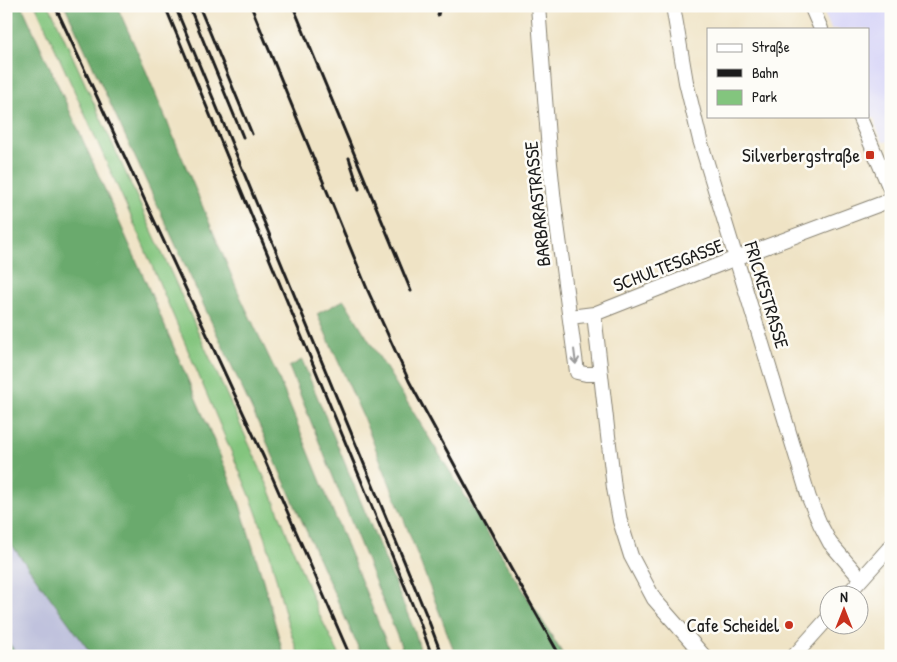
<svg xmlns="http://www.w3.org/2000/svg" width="897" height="662" font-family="'Patrick Hand',sans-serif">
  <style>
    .built { fill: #d9d7f8 }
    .industrial { fill: #c0c2dd }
    .green { fill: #83c57e; stroke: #50704d }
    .forest { fill: #6aaa6d; stroke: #436344 }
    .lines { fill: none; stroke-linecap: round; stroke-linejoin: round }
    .minor-casing { stroke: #868070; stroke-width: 16 }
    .minor { stroke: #fff; stroke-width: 14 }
    .rail { stroke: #1c1c1c; stroke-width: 3 }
    .oneway { stroke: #999 }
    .poi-dot { fill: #c8321e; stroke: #fdfcf7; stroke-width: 2 }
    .labels { text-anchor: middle; stroke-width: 5; stroke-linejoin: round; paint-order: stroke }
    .poi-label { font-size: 19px; fill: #1c1c1c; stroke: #fdfcf7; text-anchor: end }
    .street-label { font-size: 19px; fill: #1c1c1c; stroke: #fdfcf7 }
  </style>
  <rect width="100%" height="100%" fill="#fdfcf7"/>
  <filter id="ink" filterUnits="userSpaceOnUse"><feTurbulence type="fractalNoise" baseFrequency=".02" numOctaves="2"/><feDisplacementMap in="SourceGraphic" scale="10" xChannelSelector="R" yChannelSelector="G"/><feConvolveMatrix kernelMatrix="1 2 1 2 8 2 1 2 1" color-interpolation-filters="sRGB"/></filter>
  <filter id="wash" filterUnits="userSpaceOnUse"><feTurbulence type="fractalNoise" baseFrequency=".0096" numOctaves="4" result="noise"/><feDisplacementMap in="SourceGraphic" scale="20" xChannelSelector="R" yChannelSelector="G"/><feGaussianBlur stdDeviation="1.12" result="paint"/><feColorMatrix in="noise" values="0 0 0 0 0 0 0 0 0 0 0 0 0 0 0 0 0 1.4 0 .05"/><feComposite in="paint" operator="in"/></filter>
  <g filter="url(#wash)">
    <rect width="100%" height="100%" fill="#efe3c5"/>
    <path class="built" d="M 821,6 L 891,6 L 891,141 L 883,142 L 875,124 L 876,123 L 874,118 L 872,118 L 868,110 L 868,29 L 831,29 Z"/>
    <path class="industrial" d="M 6,537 L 93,656 L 18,656 L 6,639 Z"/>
    <path class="green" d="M 36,6 L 49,6 L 52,11 L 269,488 L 318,612 L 340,656 L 299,656 L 287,621 L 266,539 L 251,498 L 129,212 Z"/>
    <path class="forest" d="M 6,6 L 22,6 L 77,127 L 142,273 L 215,443 L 239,502 L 263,580 L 284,656 L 93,656 L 6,537 Z
      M 65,6 L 117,6 L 146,71 L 240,296 L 277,374 L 389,649 L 391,656 L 362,656 L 261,429 Z
      M 344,300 L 564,656 L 456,656 L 403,517 L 363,417 L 317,314 Z
      M 302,360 L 415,632 L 422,656 L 405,656 L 289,367 Z
      M 6,639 L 18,656 L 6,656 Z"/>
  </g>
  <g filter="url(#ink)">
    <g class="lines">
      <defs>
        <path id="minor" d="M 538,6 L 550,164 L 554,202 L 577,372 L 586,374 L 601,374
          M 673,6 L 686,82 L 700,140 L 809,498 L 820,524 L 830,543 L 861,579
          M 811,6 L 821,29
          M 859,116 L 891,191
          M 594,314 L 614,488 L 620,521 L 626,540 L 631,556 L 654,599 L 704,656
          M 570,317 L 594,314 L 736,258 L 891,200
          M 848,594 L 891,546
          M 794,656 L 830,616"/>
      </defs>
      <use href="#minor" class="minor-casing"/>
      <use href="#minor" class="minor"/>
      <path class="rail" d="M 55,6 L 264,458 L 350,656
        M 165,6 L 420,623 L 432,656
        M 175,6 L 428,619 L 442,656
        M 189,6 L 243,137
        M 199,6 L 252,134
        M 251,6 L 368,291 L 409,381 L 510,567 L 560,656
        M 293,6 L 411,291
        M 438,15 L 440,6
        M 349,158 L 359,189"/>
    </g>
    <defs><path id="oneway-shaft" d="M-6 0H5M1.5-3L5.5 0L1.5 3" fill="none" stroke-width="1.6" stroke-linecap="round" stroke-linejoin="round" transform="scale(1.25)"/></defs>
    <use class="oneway" href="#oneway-shaft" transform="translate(575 357) rotate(83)"/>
  </g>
  <g class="poi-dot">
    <rect x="865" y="150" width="10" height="10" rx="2.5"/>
    <circle cx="789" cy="625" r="5"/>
  </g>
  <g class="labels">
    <g class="poi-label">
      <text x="860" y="162">Silverbergstraße</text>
      <text x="779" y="632">Cafe Scheidel</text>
    </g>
    <g class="street-label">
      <text transform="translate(537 204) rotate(-96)" y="7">BARBARASTRASSE</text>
      <text transform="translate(668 265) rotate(-21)" y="7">SCHULTESGASSE</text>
      <text transform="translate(767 295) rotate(73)" y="7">FRICKESTRASSE</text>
    </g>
  </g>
  <rect width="897" height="662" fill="none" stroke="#fdfcf7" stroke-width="25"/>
  <rect x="707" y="28" width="162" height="90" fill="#fdfcf7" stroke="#a3a29f"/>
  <rect x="717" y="44" width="25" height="8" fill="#ffffff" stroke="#a3a29f"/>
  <text x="752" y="52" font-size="15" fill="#1c1c1c">Straße</text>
  <rect x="717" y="69" width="25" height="8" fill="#1c1c1c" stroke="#a3a29f"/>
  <text x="752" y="78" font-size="15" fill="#1c1c1c">Bahn</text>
  <rect x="717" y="90" width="25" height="15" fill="#83c57e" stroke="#a3a29f"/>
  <text x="752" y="102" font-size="15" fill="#1c1c1c">Park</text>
  <g transform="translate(844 610)"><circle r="24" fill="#fdfcf7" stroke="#a3a29f"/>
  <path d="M0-4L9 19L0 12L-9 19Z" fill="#c8321e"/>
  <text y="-8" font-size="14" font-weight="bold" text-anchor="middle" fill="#1c1c1c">N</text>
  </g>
</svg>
